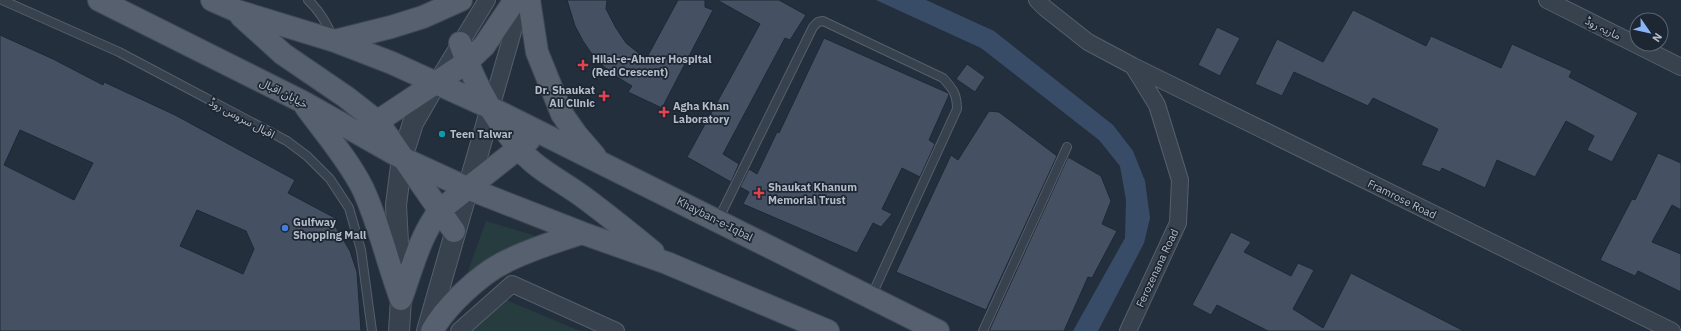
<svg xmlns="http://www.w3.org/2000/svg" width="1681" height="331" font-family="'IBM Plex Sans','Noto Sans Arabic',sans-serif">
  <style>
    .green { fill: #263c3f }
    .water { fill: #394c67 }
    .building { fill: #455162; stroke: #1f2835; fill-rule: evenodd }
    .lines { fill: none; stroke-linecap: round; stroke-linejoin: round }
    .service-casing { stroke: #565f6c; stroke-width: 10 }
    .minor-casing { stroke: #565f6c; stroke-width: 18 }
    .tertiary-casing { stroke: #565f6c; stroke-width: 22 }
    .primary-casing { stroke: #414a57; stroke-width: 24 }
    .service { stroke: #38414e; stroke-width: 8 }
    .minor { stroke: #38414e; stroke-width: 16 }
    .tertiary { stroke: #38414e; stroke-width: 20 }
    .primary { stroke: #56606e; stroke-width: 22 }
    .health-dot { fill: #e0444e; stroke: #1d2633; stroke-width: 1.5 }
    .culture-dot { fill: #0f9aa8; stroke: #1d2633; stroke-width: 1.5 }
    .shop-dot { fill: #3f7fe0; stroke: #1d2633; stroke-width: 1.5 }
    .labels { text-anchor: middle; stroke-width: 3.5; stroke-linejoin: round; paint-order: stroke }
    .street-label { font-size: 11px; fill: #b4bcc9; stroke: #1d2633 }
    .poi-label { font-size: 11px; font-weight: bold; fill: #b4bcc9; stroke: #1d2633; text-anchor: start }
  </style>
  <rect width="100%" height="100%" fill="#242f3e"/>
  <path class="green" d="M 486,221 L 536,236 L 466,277 Z
    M 504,299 L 580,331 L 471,331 Z"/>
  <path class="water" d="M 876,0 L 926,0 L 994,31 L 1113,125 L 1133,151 L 1145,181 L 1150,218 L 1144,243 L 1098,331 L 1073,331 L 1125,238 L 1126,200 L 1120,166 L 1099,140 L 981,48 Z"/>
  <path class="building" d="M 567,0 L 607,0 L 606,9 L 616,28 L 626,43 L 646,59 L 678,0 L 705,0 L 705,7 L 713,10 L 662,108 L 628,92 L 632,86 L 614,75 L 596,60 L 583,41 L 575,26 Z
    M 717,0 L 779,0 L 806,15 L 790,40 L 785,38 L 723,154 L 739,164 L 731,182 L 687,157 L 760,24 Z
    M 1353,10 L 1426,46 L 1431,36 L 1501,68 L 1512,44 L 1572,71 L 1569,77 L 1638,113 L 1612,162 L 1587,150 L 1594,136 L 1566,121 L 1535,177 L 1497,160 L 1485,188 L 1442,168 L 1440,172 L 1421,165 L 1438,129 L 1373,98 L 1368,106 L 1294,72 L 1282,96 L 1255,84 L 1277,39 L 1323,62 Z
    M 1217,27 L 1240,38 L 1220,76 L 1198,65 Z
    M 0,35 L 53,59 L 103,85 L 104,82 L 175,115 L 295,180 L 288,193 L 337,219 L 334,224 L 350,251 L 357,272 L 361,331 L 0,331 ZM 20,130 L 93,163 L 74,200 L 4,165 ZM 197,210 L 246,231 L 254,249 L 243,274 L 180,246 Z
    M 824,38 L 948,93 L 949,95 L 929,140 L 935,144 L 920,177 L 902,168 L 882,209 L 892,214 L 881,227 L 873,223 L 857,253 L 743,204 L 749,192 L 740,187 L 749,169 L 757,174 L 777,132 L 779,133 Z
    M 967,64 L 985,77 L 975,92 L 956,79 Z
    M 989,111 L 999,112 L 1057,156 L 986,310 L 896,272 L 951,155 L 958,160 Z
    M 1658,153 L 1681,163 L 1681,210 L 1672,205 L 1652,242 L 1681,254 L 1681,292 L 1638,271 L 1635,276 L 1600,260 L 1632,199 L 1635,200 Z
    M 1068,157 L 1101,176 L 1111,201 L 1102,224 L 1117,231 L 1092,278 L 1088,277 L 1064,331 L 989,331 Z
    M 1231,232 L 1251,242 L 1244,252 L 1291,276 L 1298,263 L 1314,270 L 1293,309 L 1323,328 L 1351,273 L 1464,331 L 1268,331 L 1217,305 L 1211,315 L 1192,305 Z"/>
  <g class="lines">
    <defs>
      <path id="service" d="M 2,0 L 119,52 L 287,141 L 307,156 L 330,179 L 349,208 L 361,250 L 372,331
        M 308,0 C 320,11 326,23 333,37
        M 718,220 L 813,27 L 818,22 L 823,21 L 943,78 C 953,89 957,94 957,109 L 871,297
        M 983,331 L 1067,147"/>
      <path id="minor" d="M 1037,0 L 1045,8 L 1088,42 L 1133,66 L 1672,331
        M 1547,0 L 1681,67
        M 439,78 L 487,0
        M 491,108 L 522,0
        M 459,331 L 512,284 L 616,331
        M 1128,331 L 1178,223 L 1180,180 L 1157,105 L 1133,66"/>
      <path id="tertiary" d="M 399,331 L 401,299 L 396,205 L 402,158 L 413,123 L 436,83
        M 427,331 L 491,108"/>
      <path id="primary" d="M 99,0 L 303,102 L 402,158 L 467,188 L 582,233 L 667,263 L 828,331
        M 212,0 L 237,11 L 335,41 L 392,63 L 491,108 L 938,331
        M 529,0 L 537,52 L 562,114 L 576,134 L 595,156
        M 241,16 L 283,54 L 346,97 L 378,122 L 454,231
        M 335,41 L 391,27 L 423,17 L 461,0
        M 460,43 C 473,80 493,117 518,147 C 535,169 564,182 586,199 C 609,216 631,234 653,252
        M 306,107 C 325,133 347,158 362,187 C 379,222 387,262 401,299
        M 366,129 L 467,62 L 484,46 L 515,0
        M 401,299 C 412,269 420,235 440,210 L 529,140
        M 432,331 C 445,307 480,274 505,262 C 528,250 557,241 582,233"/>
    </defs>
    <use href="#service" class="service-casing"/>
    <use href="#minor" class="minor-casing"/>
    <use href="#tertiary" class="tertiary-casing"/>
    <use href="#primary" class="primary-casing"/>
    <use href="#service" class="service"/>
    <use href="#minor" class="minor"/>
    <use href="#tertiary" class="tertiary"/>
    <use href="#primary" class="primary"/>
  </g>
  <g class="health-dot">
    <path d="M581 59h4v4h4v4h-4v4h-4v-4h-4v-4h4z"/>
    <path d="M602 90h4v4h4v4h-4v4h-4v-4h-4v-4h4z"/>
    <path d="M662 106h4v4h4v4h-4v4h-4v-4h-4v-4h4z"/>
    <path d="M757 187h4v4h4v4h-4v4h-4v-4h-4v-4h4z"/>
  </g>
  <circle class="culture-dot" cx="442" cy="134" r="4"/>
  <circle class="shop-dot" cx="285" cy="228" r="4"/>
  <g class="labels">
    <g class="street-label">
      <text transform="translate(1603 28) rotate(26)" y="4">ماریہ روڈ</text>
      <text transform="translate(284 93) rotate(27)" y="4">خیابان اقبال</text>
      <text transform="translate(242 118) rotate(28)" y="4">اقبال سروس روڈ</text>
      <text transform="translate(1402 199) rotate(26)" y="4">Framrose Road</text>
      <text transform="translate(715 219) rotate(27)" y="4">Khayban-e-Iqbal</text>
      <text transform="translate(1157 268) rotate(-65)" y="4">Ferozenana Road</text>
    </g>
    <g class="poi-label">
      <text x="592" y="63">Hilal-e-Ahmer Hospital<tspan x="592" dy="13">(Red Crescent)</tspan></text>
      <text x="595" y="94" text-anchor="end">Dr. Shaukat<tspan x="595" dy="13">Ali Clinic</tspan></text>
      <text x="673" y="110">Agha Khan<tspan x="673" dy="13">Laboratory</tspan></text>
      <text x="450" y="138">Teen Talwar</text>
      <text x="768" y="191">Shaukat Khanum<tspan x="768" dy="13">Memorial Trust</tspan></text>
      <text x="293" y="226">Gulfway<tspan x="293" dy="13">Shopping Mall</tspan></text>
    </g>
  </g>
  <g transform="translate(1649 32) rotate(124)"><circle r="19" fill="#1d2633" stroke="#59626f"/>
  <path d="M0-3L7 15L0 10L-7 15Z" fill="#8ab4f8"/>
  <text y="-6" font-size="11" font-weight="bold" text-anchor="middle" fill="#b4bcc9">N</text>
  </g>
</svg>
